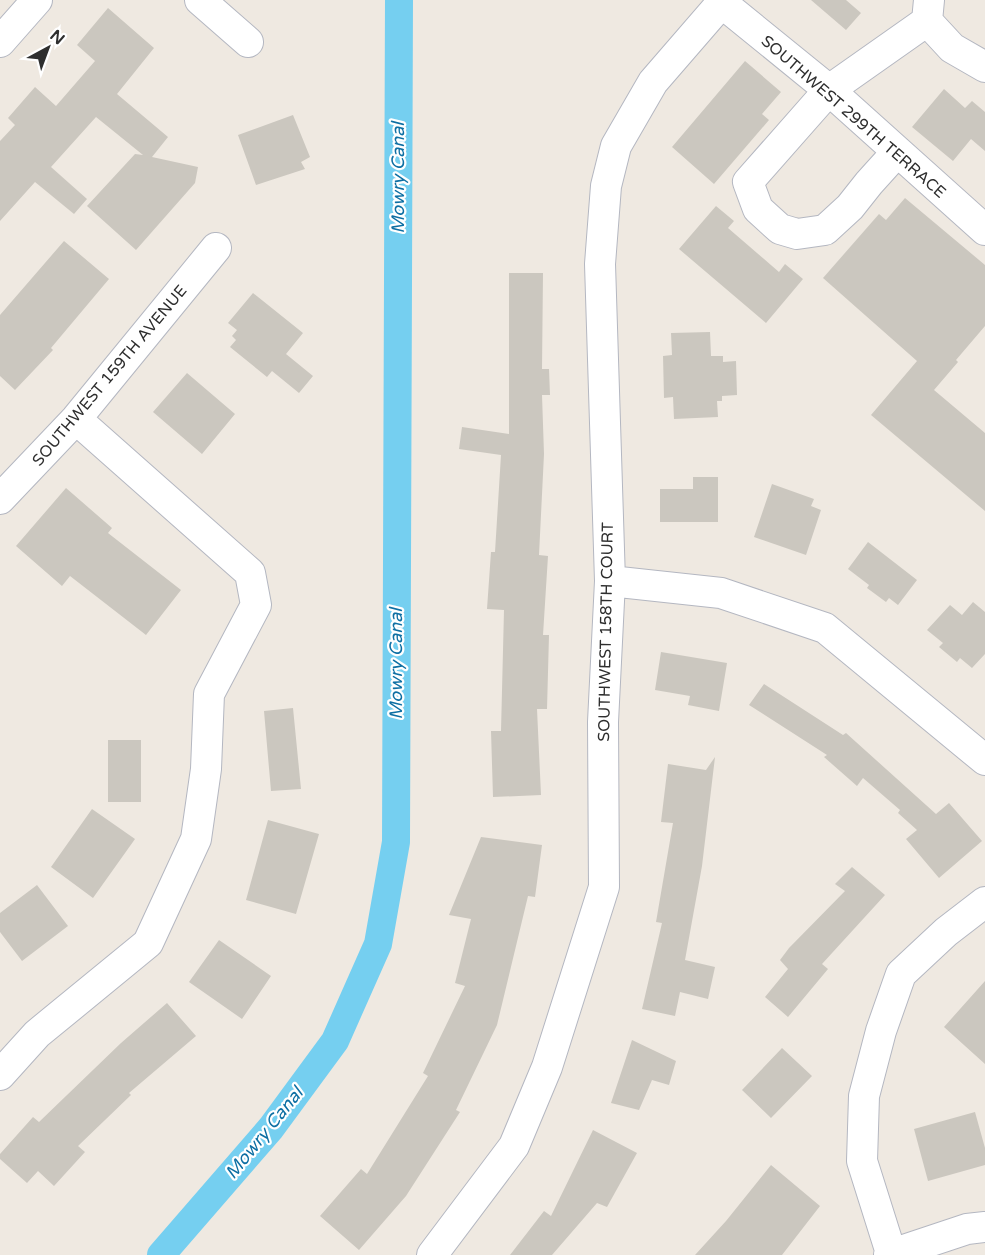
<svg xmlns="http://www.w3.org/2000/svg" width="985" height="1255" font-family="'Varela Round',sans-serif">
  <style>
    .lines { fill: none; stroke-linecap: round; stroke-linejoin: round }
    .canal { stroke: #75cff0; stroke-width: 28 }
    .building { fill: #cbc7bf }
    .street-casing { stroke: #b4b7c1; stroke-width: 32 }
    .street { stroke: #fff; stroke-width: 30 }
    .labels { text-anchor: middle; stroke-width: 4.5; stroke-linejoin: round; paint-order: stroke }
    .street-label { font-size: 16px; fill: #2e2e2e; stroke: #fff }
    .water-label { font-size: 18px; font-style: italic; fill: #0d6fa3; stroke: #fff }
  </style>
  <rect width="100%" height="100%" fill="#efe9e1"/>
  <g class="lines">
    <path class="canal" d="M 161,1255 L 271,1128 L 335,1041 L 378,944 L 396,842 L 399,0"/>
  </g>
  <path class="building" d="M 811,0 L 846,0 L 861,13 L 846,30 Z
    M 108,8 L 154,48 L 117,94 L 168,137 L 152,157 L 198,167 L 195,183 L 136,250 L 87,206 L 135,154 L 143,155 L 96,117 L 51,167 L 87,199 L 74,214 L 35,182 L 0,221 L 0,141 L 15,125 L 8,118 L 35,87 L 56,106 L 95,61 L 77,45 Z
    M 745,61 L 781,92 L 762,114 L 769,120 L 714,184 L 672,147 Z
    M 944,89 L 965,108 L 972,101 L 985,112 L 985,151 L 971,139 L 953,161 L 912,127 Z
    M 293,115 L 310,157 L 301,162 L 305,169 L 256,185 L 238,135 Z
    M 905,198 L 985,265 L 985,326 L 956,360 L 958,362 L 934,390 L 985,433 L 985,511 L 871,415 L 917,361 L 823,278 L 879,214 L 886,220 Z
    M 716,206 L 734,221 L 728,228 L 757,253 L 779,272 L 785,264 L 803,279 L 766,323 L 679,249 Z
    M 64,241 L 109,279 L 51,348 L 53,350 L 15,390 L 0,376 L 0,315 Z
    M 509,273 L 543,273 L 542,369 L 549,369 L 550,395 L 542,395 L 544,454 L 539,555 L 548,556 L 543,635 L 549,635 L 547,709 L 537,709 L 541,795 L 493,797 L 491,731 L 501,731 L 504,610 L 487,609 L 491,552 L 495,552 L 501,455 L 459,449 L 462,427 L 509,434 Z
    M 253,293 L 303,333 L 286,354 L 313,376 L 299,393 L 272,371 L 267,377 L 230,347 L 236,340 L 232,336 L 237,330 L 228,323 Z
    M 710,332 L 711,356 L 723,356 L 723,362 L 736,361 L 737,395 L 722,396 L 722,401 L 717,401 L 718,417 L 674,419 L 673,397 L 664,398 L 663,356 L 672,355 L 671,333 Z
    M 187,373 L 235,414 L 202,454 L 153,412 Z
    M 693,477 L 718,477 L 718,522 L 660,522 L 660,489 L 693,489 Z
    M 772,484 L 814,499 L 811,506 L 821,510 L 806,555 L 754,537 Z
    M 66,488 L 112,528 L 108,533 L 181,590 L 146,635 L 70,576 L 62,586 L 16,546 Z
    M 868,542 L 917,580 L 898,605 L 889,598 L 886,602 L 867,588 L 869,585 L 848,569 Z
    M 973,602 L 985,612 L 985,654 L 972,668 L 960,658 L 957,662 L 939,647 L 943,643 L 927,630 L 950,605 L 962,615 Z
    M 661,652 L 727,663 L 719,711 L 688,705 L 690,696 L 655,690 Z
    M 764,684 L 843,735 L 846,733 L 936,814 L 949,803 L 982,841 L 939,878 L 906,839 L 917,830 L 898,813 L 900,810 L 863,778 L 857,786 L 824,757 L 827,755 L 749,705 Z
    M 293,708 L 301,789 L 271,791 L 264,711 Z
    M 108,740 L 141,740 L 141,802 L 108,802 Z
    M 715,757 L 702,866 L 685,960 L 715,967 L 708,999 L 680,992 L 675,1016 L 642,1009 L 662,923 L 656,922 L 673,823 L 661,822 L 668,764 L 706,770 Z
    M 92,809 L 135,839 L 93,898 L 51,867 Z
    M 268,820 L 319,834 L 296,914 L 246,900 Z
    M 481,837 L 542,845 L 535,897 L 528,896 L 497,1025 L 456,1110 L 460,1112 L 406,1196 L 359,1250 L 320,1216 L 361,1169 L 367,1174 L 428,1076 L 423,1073 L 465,986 L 455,983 L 471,919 L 449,915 Z
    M 852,867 L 885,895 L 822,964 L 828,969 L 788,1017 L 765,997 L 788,969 L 780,960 L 789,948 L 845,891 L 835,884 Z
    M 37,885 L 68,926 L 22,961 L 0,932 L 0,913 Z
    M 219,940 L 271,976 L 242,1019 L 189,982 Z
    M 985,981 L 985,1064 L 944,1027 Z
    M 167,1003 L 196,1036 L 129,1093 L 131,1095 L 78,1146 L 85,1152 L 54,1186 L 38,1171 L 27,1183 L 0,1159 L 0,1154 L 33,1117 L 39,1122 L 121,1043 Z
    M 632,1040 L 676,1061 L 669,1085 L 652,1080 L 639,1110 L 611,1103 Z
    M 782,1048 L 812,1076 L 771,1118 L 742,1090 Z
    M 975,1112 L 985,1148 L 985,1165 L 928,1181 L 914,1129 Z
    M 593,1130 L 637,1153 L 607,1207 L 597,1203 L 552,1255 L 510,1255 L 544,1211 L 551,1216 Z
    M 771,1165 L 820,1206 L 782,1255 L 695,1255 L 726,1221 Z"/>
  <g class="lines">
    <defs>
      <path id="street" d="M 200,0 L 248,42
        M 722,3 L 829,90 L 985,230
        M 927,21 L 952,48 L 985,67
        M 0,42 L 37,0
        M 897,152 L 869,183 L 850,207 L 825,230 L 797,234 L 780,229 L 758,209 L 748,182 L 829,90 L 927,21 L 929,0
        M 0,499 L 76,419 L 216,248
        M 610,581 L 721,593 L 825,628 L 985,760
        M 0,1075 L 37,1034 L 148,943 L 196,839 L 206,769 L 209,694 L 256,605 L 250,573 L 76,419
        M 891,1253 L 862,1161 L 864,1096 L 881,1031 L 901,974 L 946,932 L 985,902
        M 432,1255 L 514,1146 L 547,1067 L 604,887 L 603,722 L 610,581 L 600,264 L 606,186 L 616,146 L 653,82 L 724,0
        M 889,1255 L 967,1229 L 985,1227"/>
    </defs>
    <use href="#street" class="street-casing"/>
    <use href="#street" class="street"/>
  </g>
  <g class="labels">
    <g class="street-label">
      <text transform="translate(854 116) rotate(41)" y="6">SOUTHWEST 299TH TERRACE</text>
      <text transform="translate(109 375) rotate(-50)" y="6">SOUTHWEST 159TH AVENUE</text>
      <text transform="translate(605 632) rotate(-89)" y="6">SOUTHWEST 158TH COURT</text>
    </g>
    <g class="water-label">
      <text transform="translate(398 178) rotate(-90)" y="6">Mowry Canal</text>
      <text transform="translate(396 664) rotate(-90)" y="6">Mowry Canal</text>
      <text transform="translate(264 1133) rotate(-51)" y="6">Mowry Canal</text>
    </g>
  </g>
  <g transform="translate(48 48) rotate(41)" stroke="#ffffff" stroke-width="4.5" paint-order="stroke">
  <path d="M0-4.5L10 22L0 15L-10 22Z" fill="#2e2e2e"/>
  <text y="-9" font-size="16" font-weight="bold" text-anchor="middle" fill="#2e2e2e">N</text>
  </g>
</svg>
